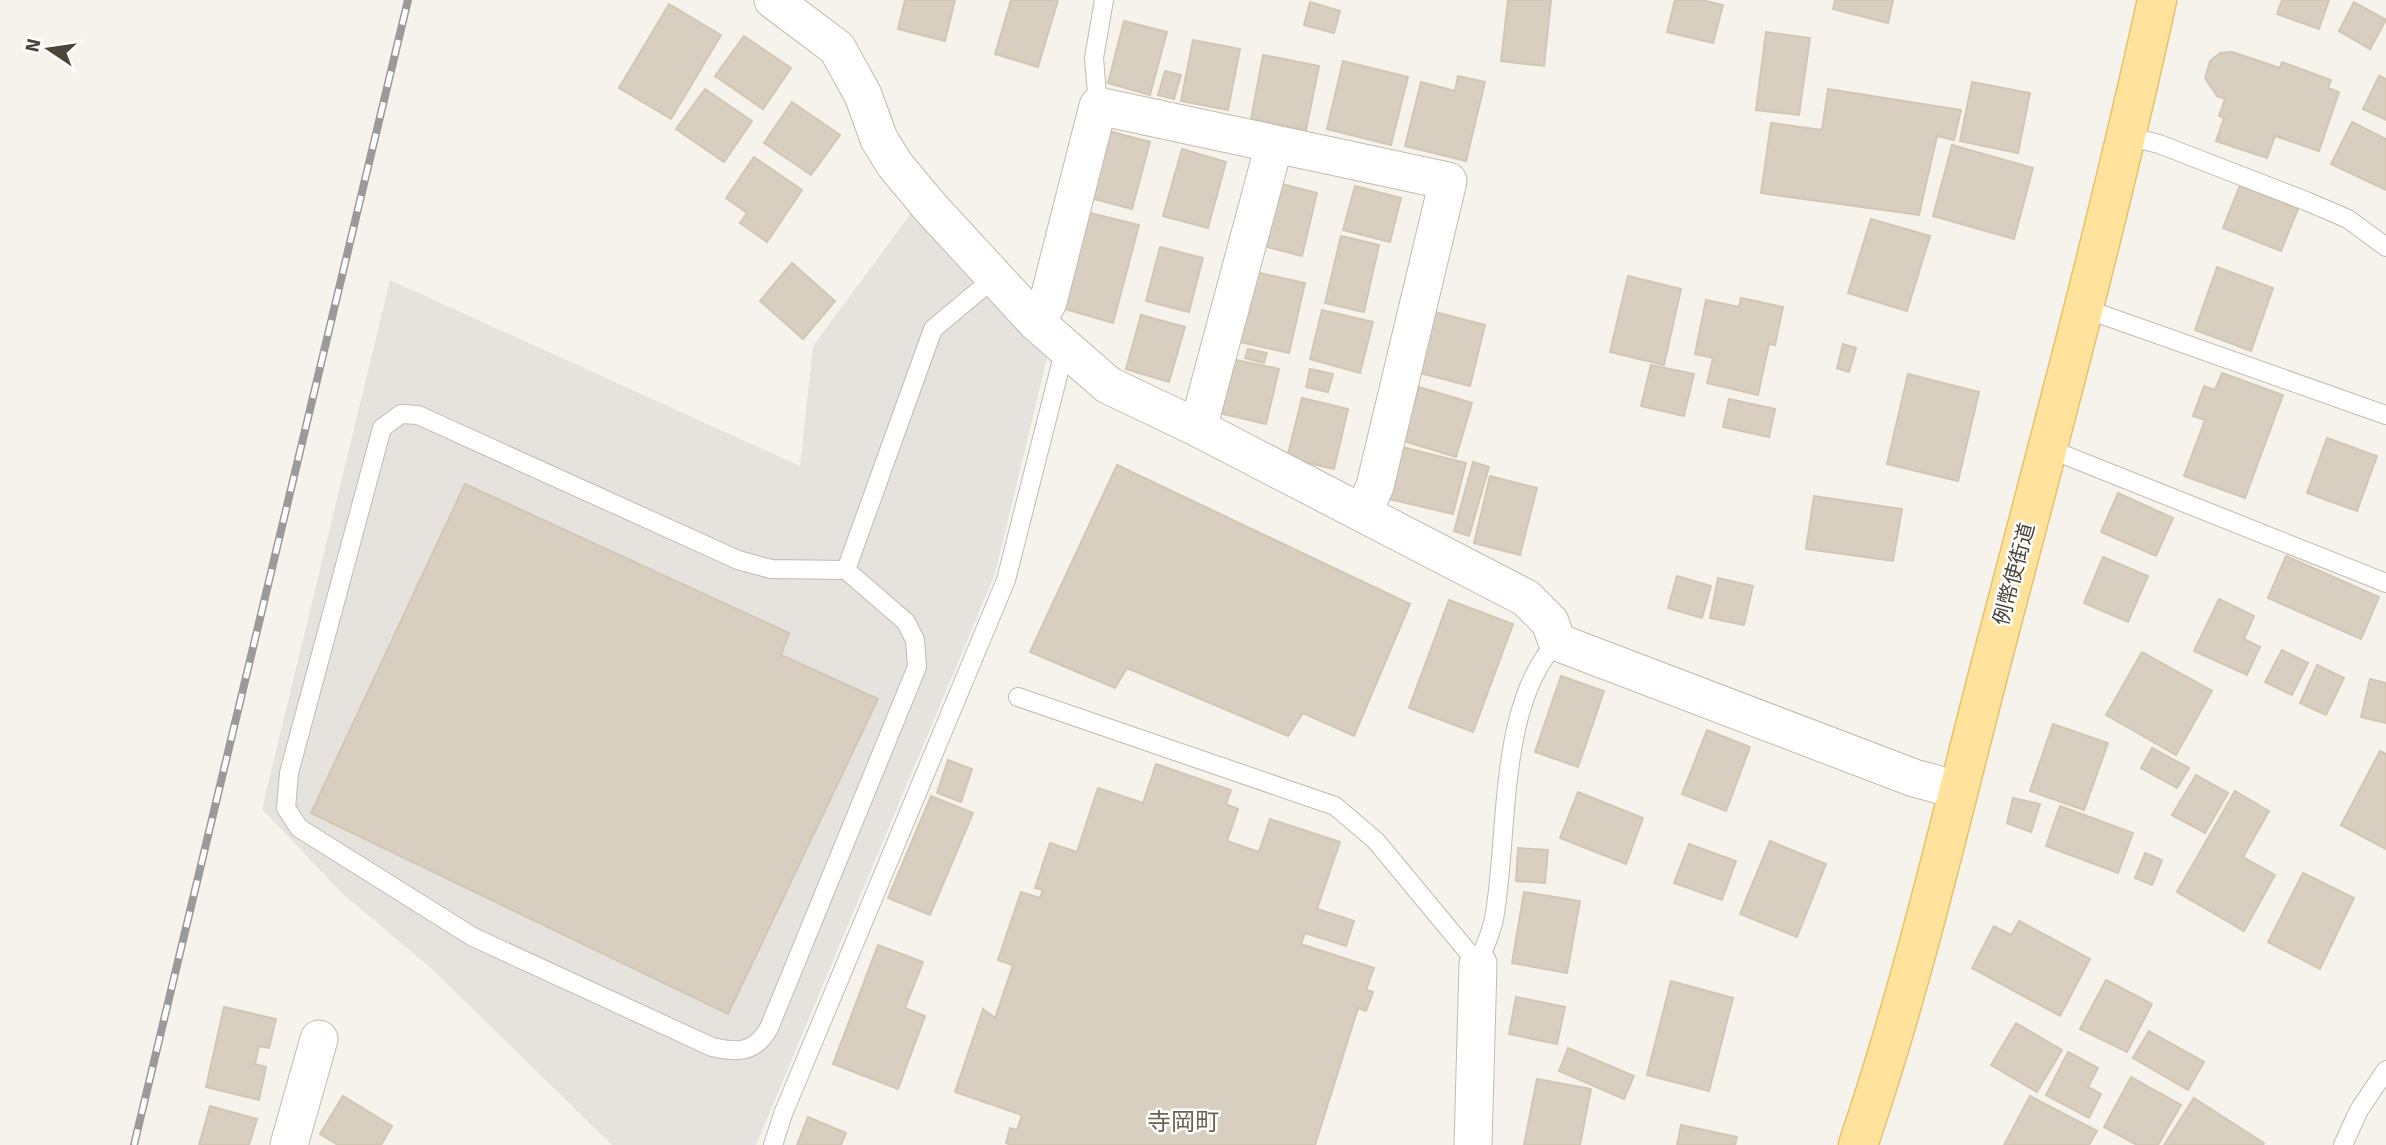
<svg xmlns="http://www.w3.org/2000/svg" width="2386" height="1145" font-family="Signika,'Noto Sans JP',sans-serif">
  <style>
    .industrial { fill: #e6e2dd }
    .building { fill: #d8cfc1; stroke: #d3c7b4; stroke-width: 2 }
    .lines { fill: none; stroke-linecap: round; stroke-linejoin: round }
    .service-casing { stroke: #c2bbae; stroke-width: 20 }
    .minor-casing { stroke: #c2bbae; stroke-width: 39 }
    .primary-casing { stroke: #e6c16a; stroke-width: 41 }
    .service { stroke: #fff; stroke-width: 18 }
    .minor { stroke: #fff; stroke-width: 37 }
    .primary { stroke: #ffe39c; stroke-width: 38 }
    .rail-casing { stroke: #9a9a9a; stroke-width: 8 }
    .rail { stroke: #fff; stroke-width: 5; stroke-dasharray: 16; stroke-linecap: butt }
    .labels { text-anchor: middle; stroke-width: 5; stroke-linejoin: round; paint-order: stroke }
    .street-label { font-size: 21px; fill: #4b4439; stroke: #fff }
    .quarter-label { font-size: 24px; fill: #6e6250; stroke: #fff }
  </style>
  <rect width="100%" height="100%" fill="#f6f3ec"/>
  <path class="industrial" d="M 912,212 L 1048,354 L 995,574 L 756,1145 L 612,1145 L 432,969 L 344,895 L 262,809 L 390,280 L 800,466 L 813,346 Z"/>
  <path class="building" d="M 905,0 L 955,0 L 945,41 L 898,29 Z
    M 1011,0 L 1058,0 L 1038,67 L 995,54 Z
    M 1508,0 L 1551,0 L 1544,66 L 1501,61 Z
    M 1675,0 L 1701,0 L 1723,5 L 1713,43 L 1667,32 Z
    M 1835,0 L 1893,0 L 1888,23 L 1833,9 Z
    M 2282,0 L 2329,0 L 2319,29 L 2277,14 Z
    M 1310,2 L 1340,11 L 1334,33 L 1304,25 Z
    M 2354,2 L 2386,20 L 2370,49 L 2339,31 Z
    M 669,4 L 721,35 L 671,119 L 619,88 Z
    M 1124,21 L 1167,32 L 1150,95 L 1108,83 Z
    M 1766,32 L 1810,38 L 1799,115 L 1756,110 Z
    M 744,36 L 791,68 L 763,109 L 715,76 Z
    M 1193,40 L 1240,49 L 1228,110 L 1181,101 Z
    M 2232,52 L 2280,68 L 2282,62 L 2331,80 L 2328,88 L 2339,92 L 2319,151 L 2275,136 L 2267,158 L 2216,141 L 2224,118 L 2219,116 L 2225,99 L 2217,96 L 2205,78 L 2210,61 L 2220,53 Z
    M 1263,55 L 1319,66 L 1306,130 L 1251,119 Z
    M 1343,61 L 1408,77 L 1391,145 L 1327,129 Z
    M 1165,71 L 1181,75 L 1174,99 L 1158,95 Z
    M 1458,76 L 1485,82 L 1466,161 L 1405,146 L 1421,82 L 1455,91 Z
    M 2379,76 L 2386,79 L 2386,120 L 2363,109 Z
    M 1972,82 L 2030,93 L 2018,153 L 1960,141 Z
    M 705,89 L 752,121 L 724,162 L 676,129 Z
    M 1828,89 L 1961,110 L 1954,140 L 1937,136 L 1919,215 L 1761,193 L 1771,123 L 1822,130 Z
    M 792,102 L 840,135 L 811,175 L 764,143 Z
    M 2352,122 L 2386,139 L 2386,190 L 2331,164 Z
    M 1101,129 L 1150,142 L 1132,209 L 1083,196 Z
    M 1952,145 L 2033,168 L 2014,239 L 1933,216 Z
    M 1182,149 L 1226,162 L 1208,228 L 1163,216 Z
    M 754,157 L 802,190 L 767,242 L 740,223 L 747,213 L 726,198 Z
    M 1270,181 L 1317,193 L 1302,256 L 1255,244 Z
    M 2240,185 L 2298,209 L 2281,251 L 2223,228 Z
    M 1355,186 L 1401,198 L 1390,242 L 1343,230 Z
    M 1086,212 L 1139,225 L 1113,323 L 1062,308 Z
    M 1871,219 L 1930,236 L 1907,311 L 1848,293 Z
    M 1341,236 L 1379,245 L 1364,312 L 1325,303 Z
    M 1160,247 L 1203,258 L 1189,312 L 1146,301 Z
    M 792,263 L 835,301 L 803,339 L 760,301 Z
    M 2217,267 L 2273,288 L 2251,351 L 2195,330 Z
    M 1251,271 L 1305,283 L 1289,353 L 1235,341 Z
    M 1628,276 L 1681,289 L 1664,365 L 1610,352 Z
    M 1741,298 L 1783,307 L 1775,345 L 1769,344 L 1758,395 L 1707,383 L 1713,358 L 1695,354 L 1706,300 L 1739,307 Z
    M 1322,310 L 1373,322 L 1360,373 L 1310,359 Z
    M 1435,312 L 1485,325 L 1470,386 L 1420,373 Z
    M 1141,315 L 1185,327 L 1169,382 L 1126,369 Z
    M 1843,344 L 1856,348 L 1849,372 L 1837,368 Z
    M 1248,349 L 1267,353 L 1264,363 L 1245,358 Z
    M 1231,359 L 1279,369 L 1266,424 L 1219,413 Z
    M 1651,365 L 1694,374 L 1684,416 L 1641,406 Z
    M 1310,369 L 1333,374 L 1328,392 L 1306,387 Z
    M 2222,373 L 2283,395 L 2245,498 L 2184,476 L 2205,420 L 2193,416 L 2204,386 L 2215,390 Z
    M 1908,374 L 1979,392 L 1958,481 L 1887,464 Z
    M 1419,387 L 1472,403 L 1456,457 L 1404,441 Z
    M 1302,398 L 1348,409 L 1334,469 L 1287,458 Z
    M 1729,399 L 1775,409 L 1769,437 L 1723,427 Z
    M 2327,438 L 2377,456 L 2357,511 L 2307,493 Z
    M 1402,447 L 1466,463 L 1453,514 L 1389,499 Z
    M 1473,462 L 1489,467 L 1469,536 L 1454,531 Z
    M 1117,465 L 1410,604 L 1354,736 L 1303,713 L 1288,736 L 1127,668 L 1115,688 L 1030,652 Z
    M 1490,476 L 1537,488 L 1520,555 L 1474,543 Z
    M 465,484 L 789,633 L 781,655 L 878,699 L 728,1014 L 311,813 Z
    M 2118,493 L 2173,518 L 2156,556 L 2101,532 Z
    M 1814,496 L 1902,509 L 1893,561 L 1806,549 Z
    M 2286,556 L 2379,597 L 2361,639 L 2268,598 Z
    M 2103,557 L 2148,576 L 2128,622 L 2084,603 Z
    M 1677,576 L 1711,586 L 1702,618 L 1668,608 Z
    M 1718,578 L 1753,586 L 1744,625 L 1710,618 Z
    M 2219,599 L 2254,616 L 2244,639 L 2260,647 L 2247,675 L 2194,651 Z
    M 1449,600 L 1513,624 L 1473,732 L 1409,708 Z
    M 2282,650 L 2308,663 L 2292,695 L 2265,682 Z
    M 2142,652 L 2212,691 L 2176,755 L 2106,715 Z
    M 2317,665 L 2344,678 L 2326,715 L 2300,703 Z
    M 1561,676 L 1604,691 L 1578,767 L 1535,752 Z
    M 2370,679 L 2386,683 L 2386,723 L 2361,717 Z
    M 2053,724 L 2108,743 L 2084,810 L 2030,791 Z
    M 1707,730 L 1750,747 L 1726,811 L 1682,794 Z
    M 2152,748 L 2189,768 L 2177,788 L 2141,768 Z
    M 2380,751 L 2386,754 L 2386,849 L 2341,825 Z
    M 948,760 L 972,769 L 961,802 L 937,793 Z
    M 1156,764 L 1231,790 L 1226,804 L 1238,809 L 1227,841 L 1259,852 L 1270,819 L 1340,842 L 1317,909 L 1354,921 L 1346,946 L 1305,933 L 1301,944 L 1374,968 L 1366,990 L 1373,992 L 1366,1011 L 1358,1008 L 1315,1145 L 1011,1145 L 1006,1143 L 1010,1128 L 1017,1130 L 1022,1115 L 955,1092 L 983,1009 L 995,1018 L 1013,965 L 998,960 L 1021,892 L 1040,898 L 1043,890 L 1035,888 L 1050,843 L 1077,852 L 1098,788 L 1143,803 Z
    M 2196,775 L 2228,793 L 2205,833 L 2172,815 Z
    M 2235,791 L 2269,811 L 2243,857 L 2275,875 L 2244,931 L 2177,892 Z
    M 1578,792 L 1643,818 L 1626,864 L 1560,838 Z
    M 931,796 L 973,813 L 930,915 L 888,898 Z
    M 2013,798 L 2040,804 L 2031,832 L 2007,823 Z
    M 2060,806 L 2133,833 L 2118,873 L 2046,846 Z
    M 1770,841 L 1826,864 L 1797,937 L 1740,914 Z
    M 1689,844 L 1736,861 L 1722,900 L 1674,883 Z
    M 1518,848 L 1548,850 L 1545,883 L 1516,881 Z
    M 2145,853 L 2162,860 L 2152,885 L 2135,878 Z
    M 2303,873 L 2354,898 L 2320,969 L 2268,942 Z
    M 1524,892 L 1580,901 L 1567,973 L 1512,963 Z
    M 2019,921 L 2090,959 L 2060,1016 L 1972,968 L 1994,926 L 2011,935 Z
    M 878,945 L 923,962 L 905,1008 L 925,1016 L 898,1089 L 833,1064 Z
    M 2106,980 L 2152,1004 L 2127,1052 L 2080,1029 Z
    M 1671,981 L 1733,998 L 1709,1091 L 1647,1075 Z
    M 1516,997 L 1565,1007 L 1557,1044 L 1509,1034 Z
    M 224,1007 L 276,1019 L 269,1048 L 259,1046 L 255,1064 L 266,1067 L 259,1100 L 206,1087 Z
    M 2016,1023 L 2062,1050 L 2037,1092 L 1991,1065 Z
    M 2149,1031 L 2204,1062 L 2188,1090 L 2133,1058 Z
    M 1568,1048 L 1634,1076 L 1624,1099 L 1559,1071 Z
    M 2068,1052 L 2098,1068 L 2088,1087 L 2101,1094 L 2089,1118 L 2046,1095 Z
    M 2131,1077 L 2181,1105 L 2158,1145 L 2137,1145 L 2104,1127 Z
    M 1537,1079 L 1591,1089 L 1580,1145 L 1524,1145 Z
    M 343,1096 L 392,1126 L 381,1145 L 338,1145 L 320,1134 Z
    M 2030,1096 L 2097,1131 L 2089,1145 L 2004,1145 Z
    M 2194,1098 L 2264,1143 L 2263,1145 L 2164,1145 Z
    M 210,1106 L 257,1119 L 249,1145 L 199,1145 Z
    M 808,1117 L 846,1133 L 841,1145 L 797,1145 Z
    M 1681,1125 L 1737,1137 L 1735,1145 L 1677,1145 Z"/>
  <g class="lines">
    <defs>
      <path id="service" d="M 1098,106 L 1094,58 L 1104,0
        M 2127,136 L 2159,144 L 2306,201 L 2348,219 L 2386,247
        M 2083,308 L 2386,415
        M 401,414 L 418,415 L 738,560 L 771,569 L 846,570 L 906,622 L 915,640 L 917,667 L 769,1028 C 755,1053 738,1053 712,1047 L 473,937 L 299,828 L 286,808 L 289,773 L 382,428 Z
        M 2047,448 L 2386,583
        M 846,570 L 933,329 L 994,278
        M 1018,697 L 1335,806 L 1376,841 L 1478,964
        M 1478,964 C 1483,950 1491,934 1494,919 C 1509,836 1497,705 1557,642
        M 773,1145 L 783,1114 L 1006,580 L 1065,348
        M 2343,1145 L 2359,1110 L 2386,1070"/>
      <path id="minor" d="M 773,0 L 837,48 L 863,95 L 879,139 L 895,165 L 930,207 L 1036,322 L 1108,385 L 1198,428 L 1526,598 L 1550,622 L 1557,642 L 1914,778 L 1958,790
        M 1036,322 L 1048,302 L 1098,106 L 1448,181 L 1375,486 L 1363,513
        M 1198,428 L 1274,145
        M 289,1145 L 319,1039
        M 1473,1145 L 1478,964"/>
      <path id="primary" d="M 1858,1145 C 1913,984 1951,817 1994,652 C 2051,435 2109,219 2157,0"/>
    </defs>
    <use href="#service" class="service-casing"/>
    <use href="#minor" class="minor-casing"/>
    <use href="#primary" class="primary-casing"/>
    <use href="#service" class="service"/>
    <use href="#minor" class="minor"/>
    <use href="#primary" class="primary"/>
    <defs>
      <path id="rail" d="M 134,1145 L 408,0"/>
    </defs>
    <use href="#rail" class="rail-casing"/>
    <use href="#rail" class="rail"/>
  </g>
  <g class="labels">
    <g class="street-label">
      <text transform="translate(2014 574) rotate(-75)" y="7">例幣使街道</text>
    </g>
    <g class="quarter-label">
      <text x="1183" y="1130">寺岡町</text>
    </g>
  </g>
  <g transform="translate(49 49) rotate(283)" stroke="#ffffff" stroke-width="5" paint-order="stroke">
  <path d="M0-5L12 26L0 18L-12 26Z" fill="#4b4439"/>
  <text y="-10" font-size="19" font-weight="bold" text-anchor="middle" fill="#4b4439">N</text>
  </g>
</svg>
